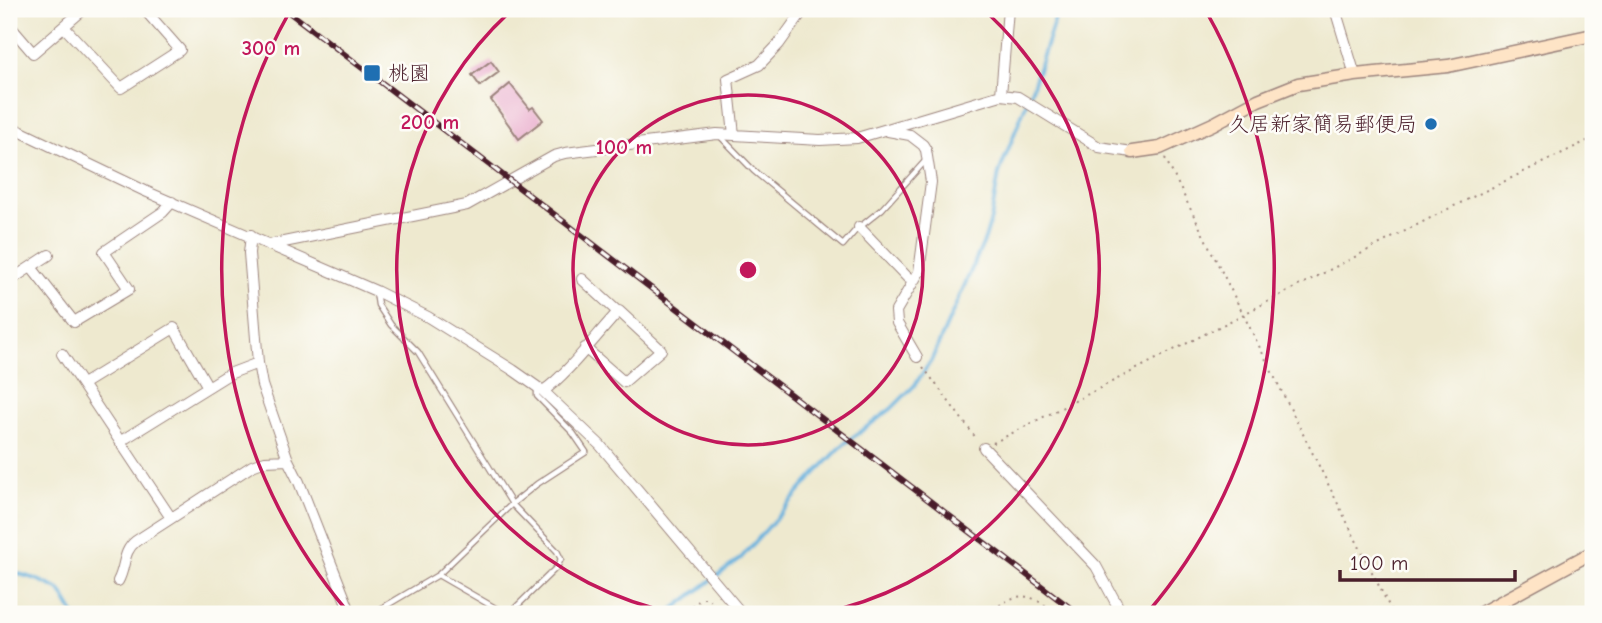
<svg xmlns="http://www.w3.org/2000/svg" width="1602" height="623" font-family="'Comic Neue','Klee One',sans-serif">
  <style>
    .lines { fill: none; stroke-linecap: round; stroke-linejoin: round }
    .stream { stroke: #66b1de; stroke-width: 3.5 }
    .building { fill: #e8a5c9 }
    .lane-casing { stroke: #9c847d; stroke-width: 7 }
    .street-casing { stroke: #9c847d; stroke-width: 12 }
    .secondary-casing { stroke: #9c847d; stroke-width: 15 }
    .path { stroke: #9c847d; stroke-width: 2; stroke-dasharray: 2 5; stroke-linecap: butt }
    .lane { stroke: #fff; stroke-width: 4.5 }
    .street { stroke: #fff; stroke-width: 10 }
    .secondary { stroke: #fee4c6; stroke-width: 12 }
    .rail-casing { stroke: #4a1f2b; stroke-width: 6 }
    .rail { stroke: #fdfcf7; stroke-width: 3.5; stroke-dasharray: 10; stroke-linecap: butt }
    .ring { fill: none; stroke: #c2185b; stroke-width: 3.5 }
    .poi-dot { fill: #1f6fb2; stroke: #fdfcf7; stroke-width: 2.5 }
    .labels { text-anchor: middle; stroke-width: 5; stroke-linejoin: round; paint-order: stroke }
    .poi-label { font-size: 21px; fill: #4a1f2b; stroke: #fdfcf7; text-anchor: start }
    .centre { fill: #c2185b; stroke: #fdfcf7; stroke-width: 3.5 }
    .ring-label { font-size: 21px; text-anchor: middle; font-weight: bold; fill: #c2185b; stroke: #fdfcf7; stroke-width: 5; stroke-linejoin: round; paint-order: stroke }
  </style>
  <rect width="100%" height="100%" fill="#fdfcf7"/>
  <filter id="ink" filterUnits="userSpaceOnUse"><feTurbulence type="fractalNoise" baseFrequency=".0143" numOctaves="2"/><feDisplacementMap in="SourceGraphic" scale="14" xChannelSelector="R" yChannelSelector="G"/><feConvolveMatrix kernelMatrix="1 2 1 2 8 2 1 2 1" color-interpolation-filters="sRGB"/></filter>
  <filter id="wash" filterUnits="userSpaceOnUse"><feTurbulence type="fractalNoise" baseFrequency=".00686" numOctaves="4" result="noise"/><feDisplacementMap in="SourceGraphic" scale="28" xChannelSelector="R" yChannelSelector="G"/><feGaussianBlur stdDeviation="1.57" result="paint"/><feColorMatrix in="noise" values="0 0 0 0 0 0 0 0 0 0 0 0 0 0 0 0 0 1.4 0 .05"/><feComposite in="paint" operator="in"/></filter>
  <g filter="url(#wash)">
    <rect width="100%" height="100%" fill="#eee9cf"/>
    <g class="lines">
      <path class="stream" d="M 9,571 L 36,579 L 60,590 L 74,614
        M 667,614 L 741,558 L 816,473 L 845,443 L 891,409 L 914,386 L 931,361 L 985,239 L 991,219 L 999,173 L 1033,86 L 1058,9"/>
    </g>
    <g id="blocks">
      <path class="building" d="M 491,61 L 499,72 L 480,86 L 472,75 Z
        M 510,84 L 530,109 L 533,107 L 543,120 L 519,139 L 491,100 Z"/>
    </g>
  </g>
  <g filter="url(#ink)">
    <use href="#blocks" fill-opacity="0" stroke="#9c847d" stroke-width="2"/>
    <g class="lines">
      <defs>
        <path id="lane" d="M 720,136 L 754,171 L 843,245 L 855,231 L 882,209 L 927,159
          M 376,292 L 378,305 L 391,325 L 418,352 L 512,504 L 557,551 L 561,559 L 557,567 L 512,611 L 512,614
          M 512,611 L 497,609 L 438,575 L 512,504 L 537,484 L 586,452 L 573,433 L 537,396 L 537,388
          M 372,614 L 438,575"/>
        <path id="street" d="M 1335,9 L 1355,75
          M 9,25 L 33,53 L 84,9
          M 64,27 L 121,88 L 180,50 L 144,9
          M 1001,95 L 1008,9
          M 9,126 L 145,191 L 376,291 L 428,317 L 513,370 L 543,391 L 600,445 L 742,614
          M 888,131 L 910,135 L 923,145 L 926,150 L 931,182 L 919,272 L 896,311 L 897,323 L 917,357
          M 734,135 L 728,79 L 759,65 L 779,44 L 804,9
          M 859,227 L 908,278 L 915,279
          M 251,235 L 249,253 L 258,363 L 262,385 L 288,460 L 299,482 L 351,614
          M 269,245 L 467,205 L 554,156 L 565,153 L 717,134 L 820,140 L 857,138 L 1001,95 L 1018,97 L 1099,147 L 1132,152
          M 31,267 L 74,322 L 129,289 L 104,252 L 163,212 L 172,202
          M 582,279 L 618,312
          M 9,281 L 49,255
          M 62,354 L 171,518
          M 83,384 L 174,328 L 208,387
          M 543,391 C 567,375 598,333 619,311 L 661,350 L 624,382 L 585,348
          M 121,441 L 229,374 L 258,363
          M 984,448 L 1096,566 L 1122,614
          M 118,581 C 126,567 122,552 136,541 L 252,466 L 265,461 L 288,460"/>
        <path id="secondary" d="M 1132,152 L 1160,148 L 1213,124 L 1258,100 L 1298,84 L 1355,75 L 1448,66 L 1593,35
          M 1479,614 L 1593,552"/>
      </defs>
      <use href="#lane" class="lane-casing"/>
      <use href="#street" class="street-casing"/>
      <use href="#secondary" class="secondary-casing"/>
      <path class="path" d="M 1165,158 L 1393,614
        M 923,367 L 976,438
        M 993,443 L 1446,210 L 1593,138
        M 680,614 L 703,598 L 708,598 L 724,614
        M 988,614 C 1018,590 1027,591 1057,614"/>
      <use href="#lane" class="lane"/>
      <use href="#street" class="street"/>
      <use href="#secondary" class="secondary"/>
      <defs>
        <path id="rail" d="M 285,9 L 1078,614"/>
      </defs>
      <use href="#rail" class="rail-casing"/>
      <use href="#rail" class="rail"/>
    </g>
  </g>
  <g class="ring">
    <circle cx="748" cy="270" r="175"/>
    <path d="M678 614A351 351 0 0 1 513 9M983 9A351 351 0 0 1 818 614"/>
    <path d="M348 612A526 526 0 0 1 290 11M1206 11A526 526 0 0 1 1148 612"/>
  </g>
  <g class="poi-dot">
    <rect x="363" y="64" width="18" height="18" rx="3.5"/>
    <circle cx="1431" cy="124" r="7"/>
  </g>
  <g class="labels">
    <g class="poi-label">
      <text x="388" y="80">桃園</text>
      <text x="1417" y="131" text-anchor="end">久居新家簡易郵便局</text>
    </g>
  </g>
  <circle cx="748" cy="270" r="10" class="centre"/>
  <g class="ring-label">
    <text x="271" y="55">300 m</text>
    <text x="430" y="129">200 m</text>
    <text x="624" y="154">100 m</text>
  </g>
  <rect width="1602" height="623" fill="none" stroke="#fdfcf7" stroke-width="35"/>
  <path d="M1340 570v10h175v-10" fill="none" stroke="#4a1f2b" stroke-width="3.5"/>
  <text x="1350" y="570" font-size="21" fill="#4a1f2b" stroke="#fdfcf7" stroke-width="5" paint-order="stroke">100 m</text>
</svg>
